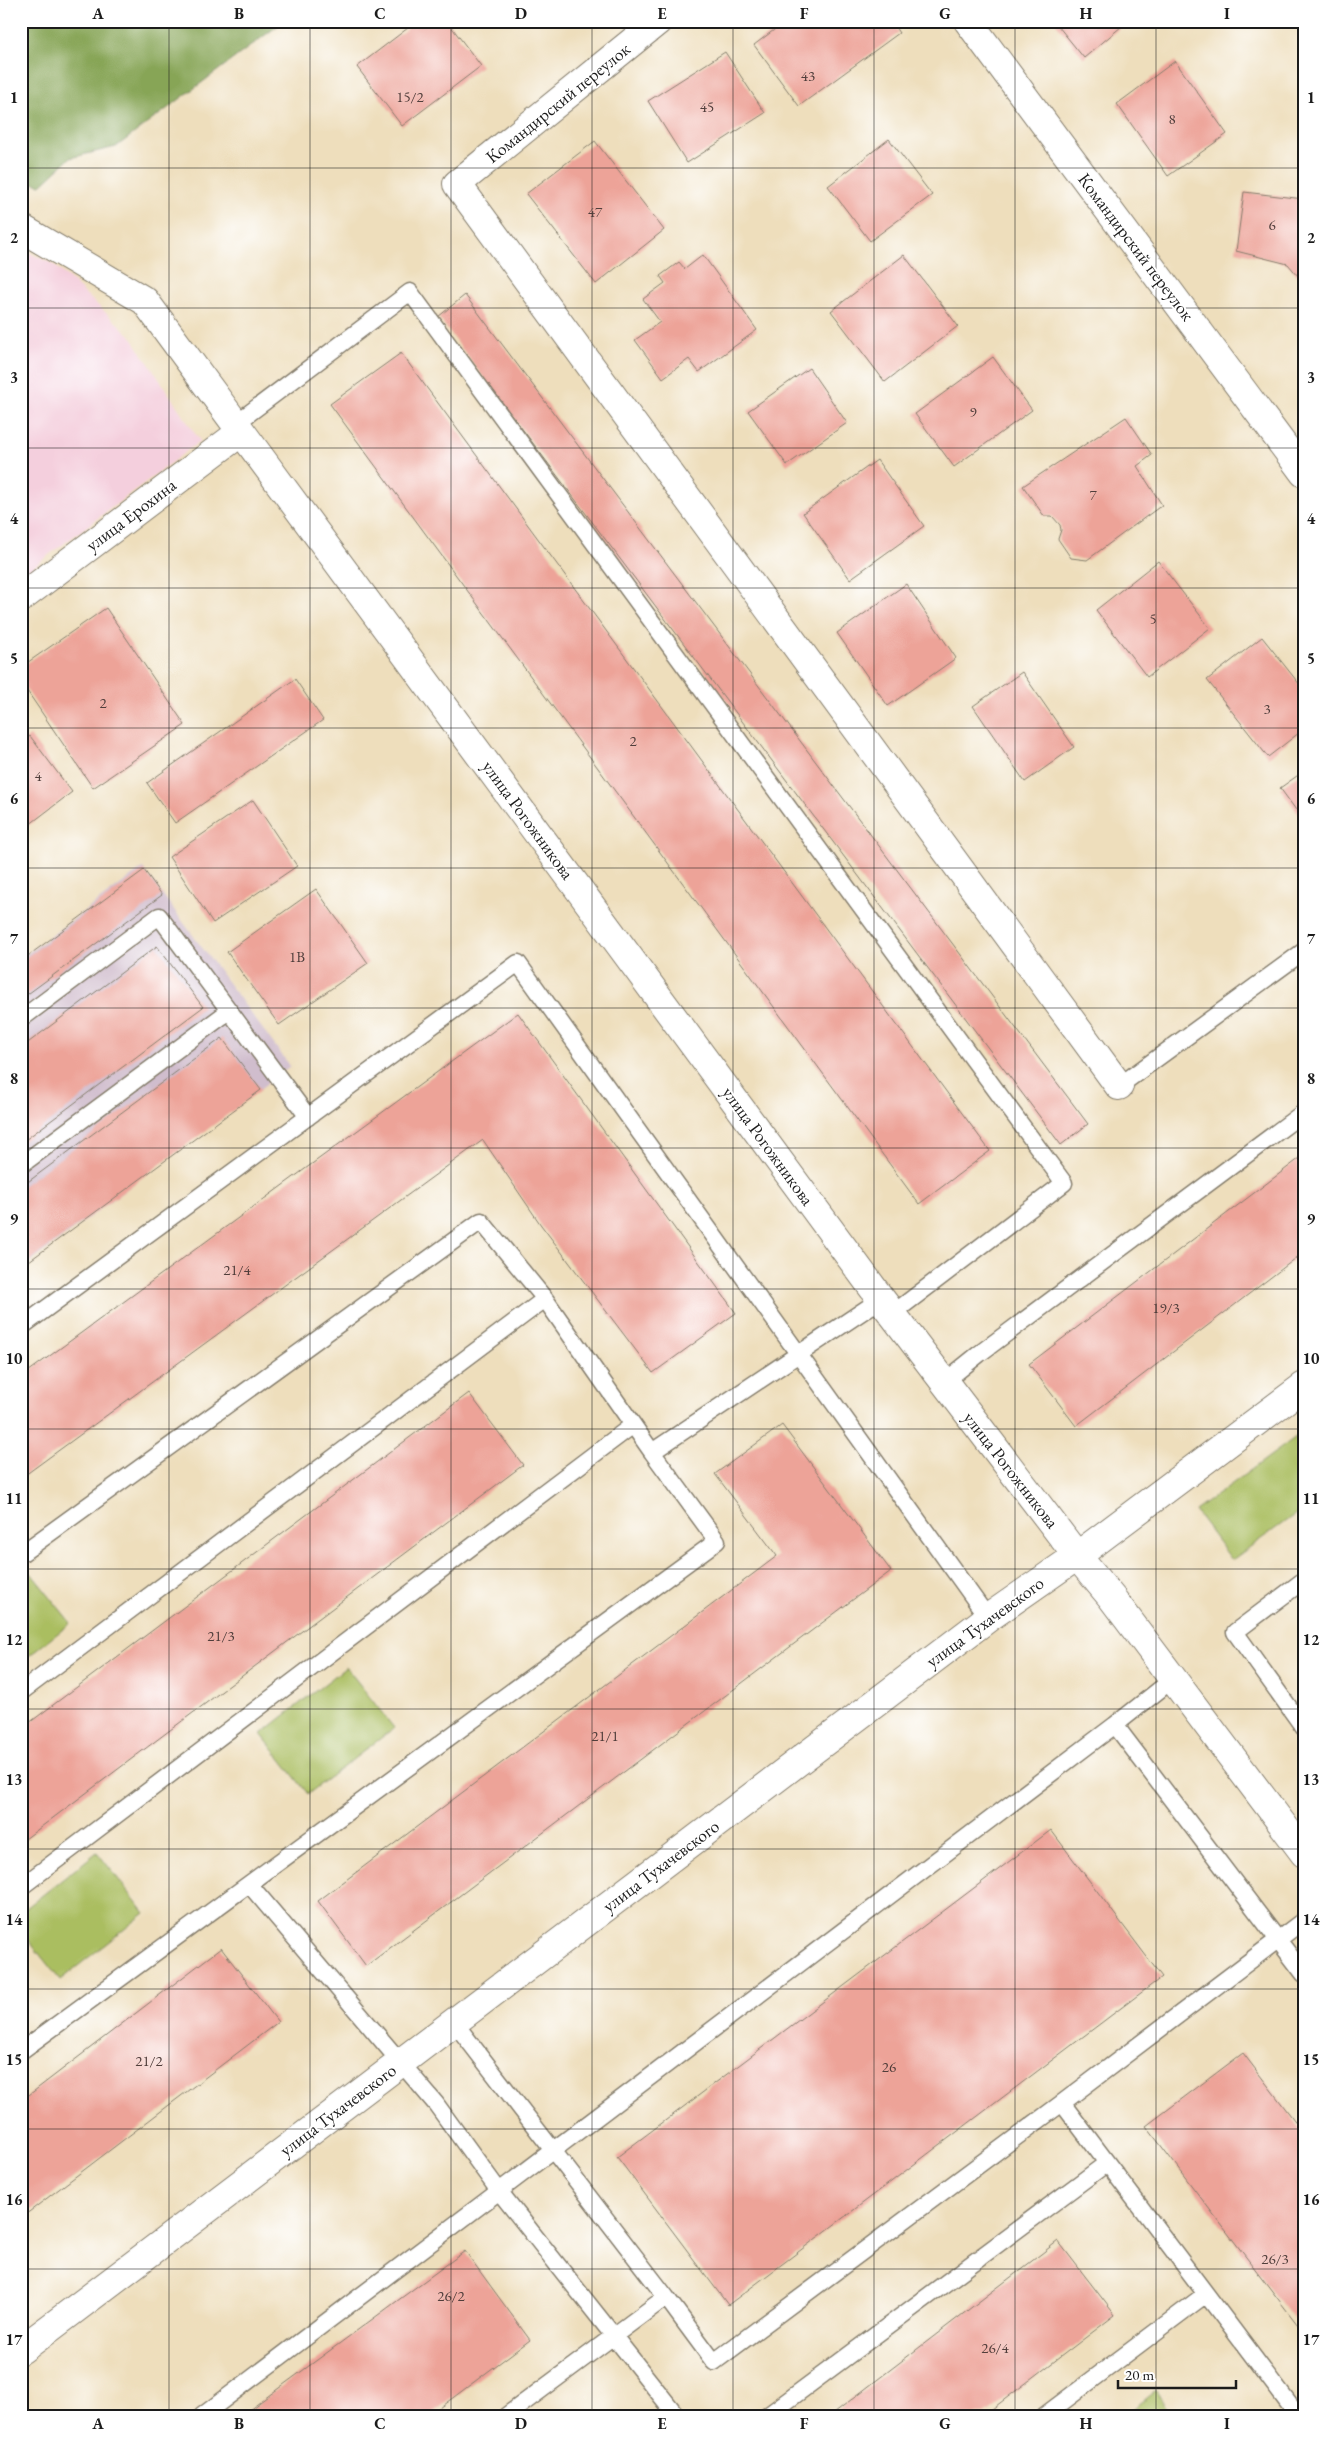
<svg xmlns="http://www.w3.org/2000/svg" width="1325" height="2437" font-family="'EB Garamond',serif">
  <style>
    .built { fill: #f4cfdd }
    .industrial { fill: #d0bdcd }
    .green { fill: #aabe61; stroke: #636d3e }
    .forest { fill: #87a557; stroke: #52603a }
    .building { fill: #eda398 }
    .lines { fill: none; stroke-linecap: round; stroke-linejoin: round }
    .service-casing { stroke: #857d6c; stroke-width: 19 }
    .minor-casing { stroke: #857d6c; stroke-width: 30 }
    .tertiary-casing { stroke: #857d6c; stroke-width: 30 }
    .secondary-casing { stroke: #857d6c; stroke-width: 30 }
    .service { stroke: #fff; stroke-width: 16 }
    .minor { stroke: #fff; stroke-width: 28 }
    .tertiary { stroke: #fff; stroke-width: 28 }
    .secondary { stroke: #fff; stroke-width: 28 }
    .grid { fill: none; stroke: #1c1c1c; stroke-width: 1; stroke-opacity: 0.55 }
    .labels { text-anchor: middle; stroke-width: 4; stroke-linejoin: round; paint-order: stroke }
    .number-label { font-size: 15px; fill: #503e3b }
    .street-label { font-size: 18px; fill: #1c1c1c; stroke: #fff }
    .neatline { fill: none; stroke: #1c1c1c; stroke-width: 2 }
    .grid-label { font-size: 16px; text-anchor: middle; font-weight: bold; fill: #1c1c1c }
  </style>
  <rect width="100%" height="100%" fill="#fff"/>
  <filter id="ink" filterUnits="userSpaceOnUse"><feTurbulence type="fractalNoise" baseFrequency=".02" numOctaves="2"/><feDisplacementMap in="SourceGraphic" scale="10" xChannelSelector="R" yChannelSelector="G"/><feConvolveMatrix kernelMatrix="1 2 1 2 8 2 1 2 1" color-interpolation-filters="sRGB"/></filter>
  <filter id="wash" filterUnits="userSpaceOnUse"><feTurbulence type="fractalNoise" baseFrequency=".0096" numOctaves="4" result="noise"/><feDisplacementMap in="SourceGraphic" scale="20" xChannelSelector="R" yChannelSelector="G"/><feGaussianBlur stdDeviation="1.12" result="paint"/><feColorMatrix in="noise" values="0 0 0 0 0 0 0 0 0 0 0 0 0 0 0 0 0 1.4 0 .05"/><feComposite in="paint" operator="in"/></filter>
  <g filter="url(#wash)">
    <rect width="100%" height="100%" fill="#eedebc"/>
    <path class="built" d="M 21,249 L 53,264 L 130,335 L 200,441 L 21,576 Z"/>
    <path class="industrial" d="M 143,868 L 290,1066 L 21,1269 L 21,958 Z"/>
    <path class="green" d="M 1304,1431 L 1304,1508 L 1232,1560 L 1195,1511 Z
      M 22,1562 L 71,1623 L 21,1662 L 21,1563 Z
      M 346,1667 L 394,1728 L 308,1794 L 261,1734 Z
      M 97,1852 L 145,1913 L 60,1980 L 21,1931 L 21,1912 Z
      M 1156,2391 L 1175,2416 L 1124,2416 Z"/>
    <path class="forest" d="M 21,21 L 284,21 L 116,147 L 70,158 L 41,185 L 21,180 Z"/>
    <g id="blocks">
      <path class="building" d="M 417,21 L 447,21 L 481,66 L 402,126 L 357,67 Z
        M 786,21 L 891,21 L 899,33 L 799,106 L 754,45 Z
        M 1054,21 L 1128,21 L 1084,58 Z
        M 725,52 L 765,113 L 687,163 L 648,101 Z
        M 1175,61 L 1227,134 L 1168,176 L 1117,104 Z
        M 889,139 L 932,195 L 870,241 L 828,186 Z
        M 595,141 L 664,230 L 596,284 L 526,194 Z
        M 1244,192 L 1304,199 L 1304,283 L 1288,264 L 1236,251 Z
        M 703,255 L 757,330 L 699,372 L 689,359 L 663,378 L 635,340 L 660,322 L 643,299 L 665,283 L 660,276 L 679,262 L 685,269 Z
        M 904,255 L 958,326 L 885,382 L 831,311 Z
        M 465,295 L 1088,1124 L 1061,1145 L 438,317 Z
        M 401,353 L 990,1151 L 919,1204 L 330,404 Z
        M 993,357 L 1032,410 L 954,467 L 915,414 Z
        M 809,368 L 847,423 L 787,465 L 748,411 Z
        M 1126,417 L 1152,455 L 1137,466 L 1162,505 L 1087,560 L 1071,558 L 1058,539 L 1061,530 L 1060,525 L 1052,516 L 1044,516 L 1023,486 Z
        M 877,460 L 924,526 L 850,579 L 803,513 Z
        M 1158,561 L 1210,628 L 1147,677 L 1096,610 Z
        M 906,584 L 956,658 L 888,706 L 837,633 Z
        M 106,608 L 185,725 L 93,788 L 21,682 L 21,667 Z
        M 1262,637 L 1304,690 L 1304,729 L 1268,757 L 1207,680 Z
        M 1022,672 L 1074,747 L 1025,782 L 973,706 Z
        M 295,679 L 323,720 L 175,823 L 147,783 Z
        M 30,736 L 72,792 L 21,831 L 21,743 Z
        M 1304,771 L 1304,821 L 1280,788 Z
        M 253,800 L 297,866 L 213,923 L 169,857 Z
        M 144,870 L 162,895 L 21,999 L 21,961 Z
        M 316,889 L 368,963 L 279,1025 L 227,952 Z
        M 157,946 L 203,1007 L 21,1143 L 21,1048 Z
        M 518,1013 L 736,1313 L 653,1373 L 541,1225 L 483,1140 L 21,1478 L 21,1377 Z
        M 222,1038 L 261,1090 L 21,1267 L 21,1187 Z
        M 1304,1155 L 1304,1252 L 1076,1426 L 1029,1364 Z
        M 469,1393 L 523,1465 L 21,1842 L 21,1729 Z
        M 782,1425 L 891,1571 L 366,1966 L 318,1901 L 777,1556 L 715,1474 Z
        M 1051,1830 L 1162,1977 L 728,2305 L 617,2157 Z
        M 221,1948 L 278,2022 L 21,2218 L 21,2101 Z
        M 1243,2053 L 1304,2133 L 1304,2333 L 1146,2126 Z
        M 1058,2241 L 1115,2315 L 983,2416 L 830,2416 Z
        M 465,2251 L 530,2340 L 454,2397 L 428,2416 L 241,2416 Z"/>
    </g>
  </g>
  <g filter="url(#ink)">
    <use href="#blocks" fill-opacity="0" stroke="#857d6c" stroke-width="1"/>
    <g class="lines">
      <defs>
        <path id="service" d="M 235,424 L 410,292 L 1064,1183 L 892,1314
          M 21,1019 L 159,916 L 308,1117
          M 1119,1086 L 1304,951
          M 21,1165 L 229,1011
          M 21,1327 L 518,963 L 988,1618
          M 943,1383 L 979,1354 L 1304,1112
          M 21,1554 L 481,1221 L 545,1299 L 652,1452 L 881,1299
          M 1304,1580 L 1235,1632 L 1304,1728
          M 21,1692 L 545,1299
          M 1115,1725 L 1173,1679
          M 249,1884 L 436,2104 L 499,2191 L 677,2416
          M 21,1887 L 633,1425
          M 454,2022 L 666,2297
          M 21,2051 L 717,1541 L 652,1452
          M 202,2416 L 1115,1725 L 1304,1974
          M 506,2416 L 666,2297 L 714,2362 L 1062,2103
          M 767,2416 L 1107,2163
          M 1044,2416 L 1206,2294
          M 1298,2416 L 1062,2103 L 1304,1920"/>
        <path id="minor" d="M 658,21 L 457,184 L 1119,1086
          M 968,21 L 1304,473
          M 21,228 L 145,301 L 881,1299 L 1077,1556
          M 21,598 L 241,432"/>
        <path id="tertiary" d="M 1077,1556 L 1112,1598 L 1304,1853"/>
        <path id="secondary" d="M 21,2350 L 988,1618 L 1077,1556 L 1304,1386"/>
      </defs>
      <use href="#service" class="service-casing"/>
      <use href="#minor" class="minor-casing"/>
      <use href="#tertiary" class="tertiary-casing"/>
      <use href="#secondary" class="secondary-casing"/>
      <use href="#service" class="service"/>
      <use href="#minor" class="minor"/>
      <use href="#tertiary" class="tertiary"/>
      <use href="#secondary" class="secondary"/>
    </g>
  </g>
  <path class="grid" d="M 169,21 L 169,2416M 310,21 L 310,2416M 451,21 L 451,2416M 592,21 L 592,2416M 733,21 L 733,2416M 874,21 L 874,2416M 1015,21 L 1015,2416M 1156,21 L 1156,2416M 21,168 L 1304,168M 21,308 L 1304,308M 21,448 L 1304,448M 21,588 L 1304,588M 21,728 L 1304,728M 21,868 L 1304,868M 21,1008 L 1304,1008M 21,1148 L 1304,1148M 21,1289 L 1304,1289M 21,1429 L 1304,1429M 21,1569 L 1304,1569M 21,1709 L 1304,1709M 21,1849 L 1304,1849M 21,1989 L 1304,1989M 21,2129 L 1304,2129M 21,2269 L 1304,2269"/>
  <g class="labels">
    <g class="number-label">
      <text x="808" y="81">43</text>
      <text x="410" y="102">15/2</text>
      <text x="707" y="112">45</text>
      <text x="1172" y="124">8</text>
      <text x="595" y="217">47</text>
      <text x="1272" y="230">6</text>
      <text x="973" y="417">9</text>
      <text x="1093" y="500">7</text>
      <text x="1153" y="624">5</text>
      <text x="103" y="708">2</text>
      <text x="1267" y="714">3</text>
      <text x="633" y="746">2</text>
      <text x="38" y="781">4</text>
      <text x="297" y="962">1В</text>
      <text x="237" y="1275">21/4</text>
      <text x="1166" y="1313">19/3</text>
      <text x="221" y="1641">21/3</text>
      <text x="605" y="1741">21/1</text>
      <text x="149" y="2066">21/2</text>
      <text x="889" y="2072">26</text>
      <text x="1275" y="2264">26/3</text>
      <text x="451" y="2301">26/2</text>
      <text x="995" y="2353">26/4</text>
    </g>
    <g class="street-label">
      <text transform="translate(558 103) rotate(-39)" y="6">Командирский переулок</text>
      <text transform="translate(1136 247) rotate(53)" y="6">Командирский переулок</text>
      <text transform="translate(131 515) rotate(-37)" y="6">улица Ерохина</text>
      <text transform="translate(528 820) rotate(54)" y="6">улица Рогожникова</text>
      <text transform="translate(768 1146) rotate(54)" y="6">улица Рогожникова</text>
      <text transform="translate(1011 1470) rotate(52)" y="6">улица Рогожникова</text>
      <text transform="translate(985 1622) rotate(-36)" y="6">улица Тухачевского</text>
      <text transform="translate(661 1866) rotate(-37)" y="6">улица Тухачевского</text>
      <text transform="translate(338 2110) rotate(-37)" y="6">улица Тухачевского</text>
    </g>
  </g>
  <rect width="1325" height="2437" fill="none" stroke="#fff" stroke-width="55"/>
  <path d="M1118 2380v8h118v-8" fill="none" stroke="#1c1c1c" stroke-width="2.5"/>
  <text x="1125" y="2380" font-size="15" fill="#1c1c1c" stroke="#ffffff" stroke-width="4" paint-order="stroke">20 m</text>
  <rect x="28" y="28" width="1270" height="2382" class="neatline"/>
  <g class="grid-label">
    <text x="98" y="19">A</text>
    <text x="239" y="19">B</text>
    <text x="380" y="19">C</text>
    <text x="521" y="19">D</text>
    <text x="662" y="19">E</text>
    <text x="804" y="19">F</text>
    <text x="945" y="19">G</text>
    <text x="1086" y="19">H</text>
    <text x="1227" y="19">I</text>
    <text x="14" y="103">1</text>
    <text x="1311" y="103">1</text>
    <text x="14" y="243">2</text>
    <text x="1311" y="243">2</text>
    <text x="14" y="383">3</text>
    <text x="1311" y="383">3</text>
    <text x="14" y="524">4</text>
    <text x="1311" y="524">4</text>
    <text x="14" y="664">5</text>
    <text x="1311" y="664">5</text>
    <text x="14" y="804">6</text>
    <text x="1311" y="804">6</text>
    <text x="14" y="944">7</text>
    <text x="1311" y="944">7</text>
    <text x="14" y="1084">8</text>
    <text x="1311" y="1084">8</text>
    <text x="14" y="1224">9</text>
    <text x="1311" y="1224">9</text>
    <text x="14" y="1364">10</text>
    <text x="1311" y="1364">10</text>
    <text x="14" y="1504">11</text>
    <text x="1311" y="1504">11</text>
    <text x="14" y="1645">12</text>
    <text x="1311" y="1645">12</text>
    <text x="14" y="1785">13</text>
    <text x="1311" y="1785">13</text>
    <text x="14" y="1925">14</text>
    <text x="1311" y="1925">14</text>
    <text x="14" y="2065">15</text>
    <text x="1311" y="2065">15</text>
    <text x="14" y="2205">16</text>
    <text x="1311" y="2205">16</text>
    <text x="14" y="2345">17</text>
    <text x="1311" y="2345">17</text>
    <text x="98" y="2429">A</text>
    <text x="239" y="2429">B</text>
    <text x="380" y="2429">C</text>
    <text x="521" y="2429">D</text>
    <text x="662" y="2429">E</text>
    <text x="804" y="2429">F</text>
    <text x="945" y="2429">G</text>
    <text x="1086" y="2429">H</text>
    <text x="1227" y="2429">I</text>
  </g>
</svg>
